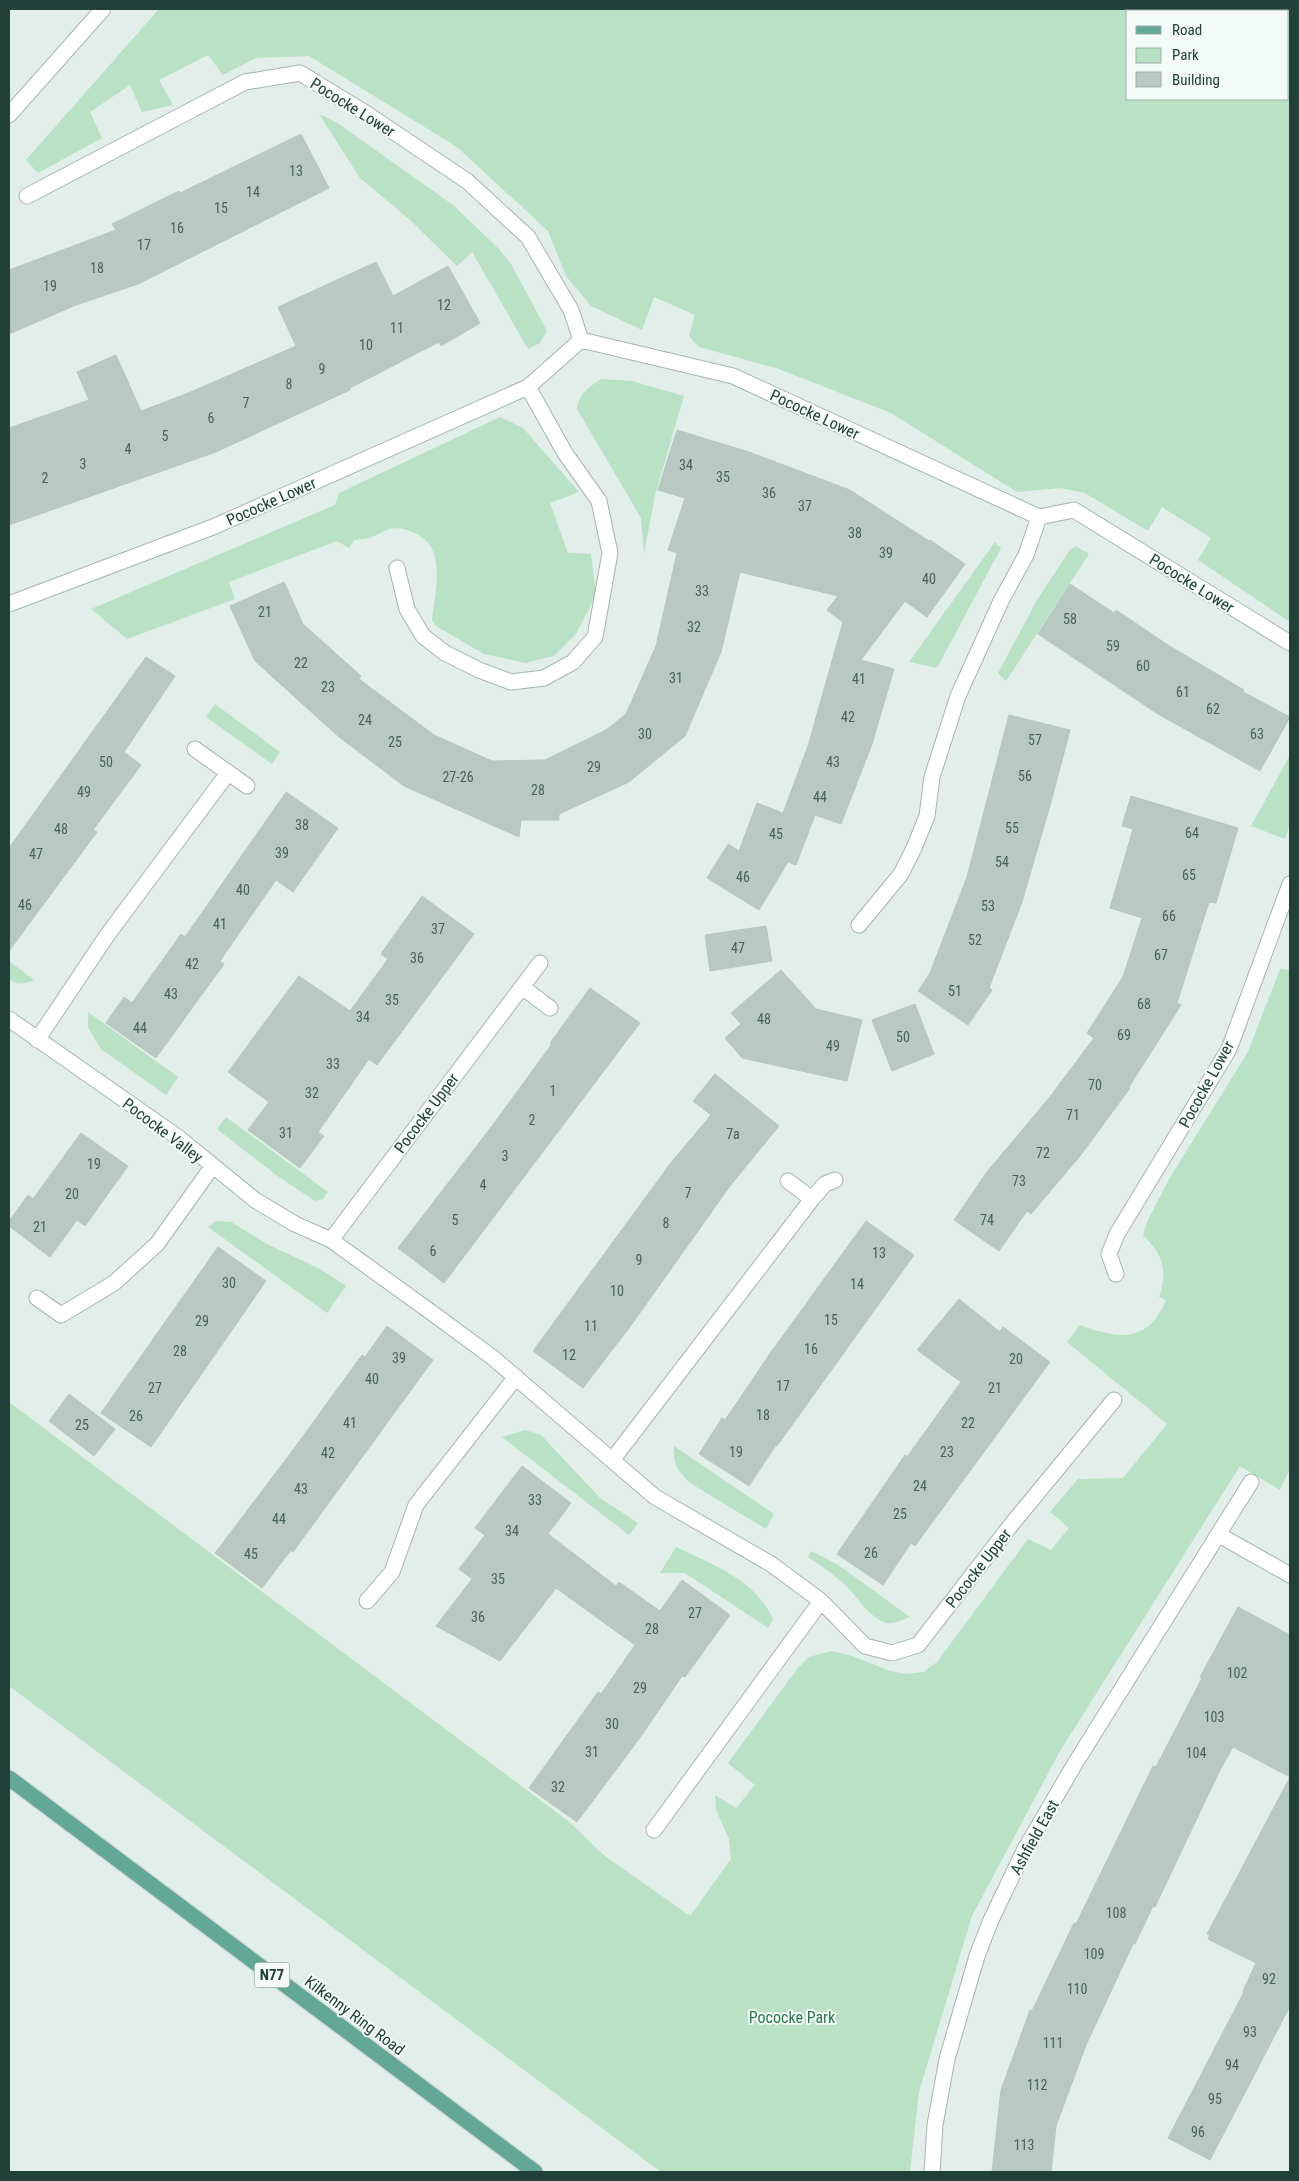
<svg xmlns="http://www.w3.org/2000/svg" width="1299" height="2181" font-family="'Roboto Condensed',sans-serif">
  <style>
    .green { fill: #b9e1c4; fill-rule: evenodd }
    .building { fill: #b7c9c2; stroke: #b4c8c0 }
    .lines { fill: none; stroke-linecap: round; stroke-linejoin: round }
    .street-casing { stroke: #a4b6b0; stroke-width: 17 }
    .secondary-casing { stroke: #a0bab1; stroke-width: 17 }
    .primary-casing { stroke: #c1cac7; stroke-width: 17 }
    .street { stroke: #fff; stroke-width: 15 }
    .secondary { stroke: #fff; stroke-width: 15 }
    .primary { stroke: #63a796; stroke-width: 15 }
    .labels { text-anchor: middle; stroke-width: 4; stroke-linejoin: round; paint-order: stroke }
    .number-label { font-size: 14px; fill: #46625a }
    .shield { fill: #f3faf7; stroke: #5f7871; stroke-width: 1 }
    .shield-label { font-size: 15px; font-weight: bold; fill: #204038 }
    .street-label { font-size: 16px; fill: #204038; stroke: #f3faf7 }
    .park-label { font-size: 16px; fill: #277b48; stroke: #f3faf7 }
  </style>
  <rect width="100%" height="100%" fill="#e2eee9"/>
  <path class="green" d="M 159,9 L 1290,9 L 1290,622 L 1198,560 L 1211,538 L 1162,507 L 1148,531 L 1085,493 L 1060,488 L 1017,492 L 891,413 L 776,368 L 699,347 L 689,336 L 695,315 L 654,297 L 642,330 L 591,306 L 566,276 L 548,231 L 457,147 L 309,56 L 256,58 L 223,75 L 208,55 L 159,80 L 173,105 L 142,112 L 130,85 L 90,112 L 102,138 L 38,173 L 26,160 ZM 1128,11 L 1288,11 L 1288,99 L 1128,99 Z
    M 319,114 L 336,122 L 453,205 L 498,248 L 511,264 L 547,331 L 540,343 L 528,349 L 472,252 L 457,266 L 410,220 L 360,178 Z
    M 601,379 L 632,381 L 684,396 L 655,495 L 644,554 L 641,518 L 577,409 C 577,396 591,385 601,379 Z
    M 500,417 L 523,428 L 579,492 L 550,503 L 568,553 L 591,554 L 596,595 L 576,634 L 554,656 L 526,663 L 484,654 L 436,626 L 432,620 C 435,593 447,549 417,534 C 410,531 402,528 395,528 C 385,529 378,535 370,538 C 365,539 359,539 354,540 L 349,548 L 337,541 L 229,582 L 235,599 L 127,639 L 91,609 L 335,505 L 339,493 Z
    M 995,542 L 1001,548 L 937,668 L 909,662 Z
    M 1076,546 L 1089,554 L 1006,681 L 998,673 L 1037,600 L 1069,551 Z
    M 215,704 L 280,752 L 272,764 L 206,717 Z
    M 1290,755 L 1290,824 L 1285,839 L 1251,826 Z
    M 9,961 L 34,980 C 25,984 17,986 9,979 Z
    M 1280,969 L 1290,970 L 1290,1468 L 1280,1490 L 1240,1466 L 1060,1751 L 972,1916 L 919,2092 L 910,2172 L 661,2172 L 9,1686 L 9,1402 L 568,1821 L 605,1856 L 690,1916 L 731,1859 L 729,1839 L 716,1810 L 715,1795 L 736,1808 L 755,1785 L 728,1763 L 797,1669 L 809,1657 L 831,1651 L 852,1656 L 890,1671 L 907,1674 L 923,1672 L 937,1662 L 1028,1539 L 1051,1550 L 1069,1528 L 1050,1512 L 1078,1479 L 1123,1478 L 1167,1424 L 1067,1342 L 1080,1325 C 1117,1339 1148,1344 1166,1300 L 1159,1297 C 1168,1272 1163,1253 1143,1236 L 1147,1222 L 1169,1179 L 1248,1052 Z
    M 88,1012 L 178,1077 L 166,1095 L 101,1049 L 88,1028 Z
    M 226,1117 L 328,1192 L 323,1199 L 315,1201 L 276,1175 L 217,1129 Z
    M 216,1221 L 231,1222 L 267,1244 L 320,1269 L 346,1286 L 327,1313 L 208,1227 Z
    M 525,1430 L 541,1435 L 600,1498 L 638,1523 L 629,1535 L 502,1437 Z
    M 674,1446 L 774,1514 L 766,1529 L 690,1483 C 677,1470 673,1465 674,1446 Z
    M 676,1547 C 713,1565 755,1579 773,1619 L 768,1628 L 685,1573 L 660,1573 Z
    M 811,1551 L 837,1564 L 910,1617 C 903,1620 894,1624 887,1623 C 870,1619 858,1597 846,1586 C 834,1575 822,1566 808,1557 Z"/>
  <path class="building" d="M 301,134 L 329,188 L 138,284 L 76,305 L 9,334 L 9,270 L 116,230 L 112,224 L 179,191 L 180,193 Z
    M 376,262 L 393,296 L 448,266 L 480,323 L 441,346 L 439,342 L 350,388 L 350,390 L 216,452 L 9,525 L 9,428 L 89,400 L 77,372 L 116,355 L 141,411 L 186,394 L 296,346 L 278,307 Z
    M 677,430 L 749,452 L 850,490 L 929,541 L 930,540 L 965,564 L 927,617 L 905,601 L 861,660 L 894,669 L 872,744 L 841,824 L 815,815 L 796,865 L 788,862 L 759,910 L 707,878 L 728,844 L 739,851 L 757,803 L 783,813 L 808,746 L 843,622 L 827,610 L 838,596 L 740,572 L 721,652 L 685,736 L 629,782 L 559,814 L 559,820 L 521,820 L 519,837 L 404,786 L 339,737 L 255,661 L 230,606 L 284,582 L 303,624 L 361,676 L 359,679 L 434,735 L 492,761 L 545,760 L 606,730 L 626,714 L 656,646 L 677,553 L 668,550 L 685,498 L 658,490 Z
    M 1070,584 L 1114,613 L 1116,610 L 1171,647 L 1244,690 L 1243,692 L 1290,717 L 1260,771 L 1158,714 L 1038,634 Z
    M 146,657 L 175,676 L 124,752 L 141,765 L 93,830 L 97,832 L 9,951 L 9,848 Z
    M 1009,715 L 1070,730 L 1051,802 L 1022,902 L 989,988 L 992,990 L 968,1025 L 918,991 L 930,973 L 967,877 Z
    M 286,792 L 338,828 L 293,892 L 276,880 L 220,961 L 224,964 L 156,1058 L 106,1023 L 124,997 L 132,1003 L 181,934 L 185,937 Z
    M 1131,796 L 1238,828 L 1216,903 L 1209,902 L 1177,1003 L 1181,1005 L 1129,1087 L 1130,1088 L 1080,1156 L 1031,1214 L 1027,1211 L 999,1251 L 954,1220 L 986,1173 L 1049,1098 L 1094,1038 L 1087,1033 L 1123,977 L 1142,918 L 1110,908 L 1133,829 L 1122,826 Z
    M 422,896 L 474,934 L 377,1065 L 369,1059 L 318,1132 L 324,1136 L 300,1168 L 248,1130 L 269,1102 L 228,1072 L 299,976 L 350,1011 L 388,959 L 381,954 Z
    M 766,926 L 772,961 L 710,971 L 705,935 Z
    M 781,970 L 816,1009 L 862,1020 L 847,1081 L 742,1058 L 725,1038 L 741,1024 L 731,1013 Z
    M 590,988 L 640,1023 L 444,1283 L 398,1248 L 489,1130 L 552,1044 L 550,1043 Z
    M 915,1004 L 934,1054 L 892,1071 L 872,1020 Z
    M 715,1074 L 779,1126 L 730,1186 L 632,1324 L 583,1388 L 533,1351 L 670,1164 L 711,1115 L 693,1101 Z
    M 81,1133 L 128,1166 L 85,1226 L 77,1220 L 50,1257 L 9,1226 L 9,1221 L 28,1195 L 33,1199 Z
    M 866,1221 L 914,1255 L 777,1446 L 776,1445 L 749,1486 L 699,1454 L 722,1418 L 725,1420 L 769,1355 Z
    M 218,1247 L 266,1281 L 151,1447 L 101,1413 Z
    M 959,1299 L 1000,1332 L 1003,1327 L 1050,1362 L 915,1546 L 911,1543 L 883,1585 L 837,1554 L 905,1455 L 907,1457 L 961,1382 L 917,1350 Z
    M 387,1326 L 433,1360 L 293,1552 L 291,1550 L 262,1588 L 215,1553 L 293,1450 L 362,1355 L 365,1357 Z
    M 69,1394 L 115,1429 L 94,1456 L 49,1421 Z
    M 522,1466 L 571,1503 L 548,1534 L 616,1586 L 619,1582 L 660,1611 L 682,1580 L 730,1615 L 685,1677 L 682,1676 L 639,1739 L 577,1822 L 529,1788 L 598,1692 L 601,1694 L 635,1645 L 556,1588 L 500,1661 L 436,1626 L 472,1579 L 459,1569 L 485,1535 L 475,1528 Z
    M 1238,1607 L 1290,1635 L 1290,1777 L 1233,1747 L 1218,1774 L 1155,1907 L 1153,1906 L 1135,1944 L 1133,1944 L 1086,2045 L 1056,2126 L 1051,2172 L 992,2172 L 1001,2090 L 1030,2010 L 1032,2011 L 1074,1923 L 1076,1924 L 1153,1766 L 1156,1767 L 1202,1678 L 1200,1677 Z
    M 1290,1777 L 1290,2006 L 1210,2160 L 1168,2138 L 1244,1992 L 1243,1991 L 1256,1963 L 1208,1939 L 1210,1935 L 1207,1934 Z"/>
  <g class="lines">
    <defs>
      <path id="street" d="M 27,196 L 245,82 L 300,73 L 367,114 L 467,181 L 528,237 L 571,310 L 581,340
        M 397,568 L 407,609 L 423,636 L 445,653 L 479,670 L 511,682 L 544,678 L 573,662 L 595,637 L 610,553 L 599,501 L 565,453 L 528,387
        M 9,604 L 213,527 L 528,387 L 581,340 L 733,376 L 1039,517 L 1074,510 L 1290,643
        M 195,749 L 247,786
        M 859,925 L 901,874 L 914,848 L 927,816 L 932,777 L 958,696 L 1001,601 L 1026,555 L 1039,517
        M 522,987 L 550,1008
        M 9,1019 L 179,1138 L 255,1200 L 295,1224 L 331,1240 L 435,1315 L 492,1357 L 655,1497 L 771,1564 L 821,1601 L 865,1646 L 892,1653 L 918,1645 L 1011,1525 L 1114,1400
        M 37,1040 L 108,934 L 228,773
        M 788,1181 L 812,1199
        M 331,1240 L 540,963
        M 1116,1274 L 1109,1254 L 1117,1234 L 1229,1049 L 1290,884
        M 37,1298 L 61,1315 L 114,1283 L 157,1244 L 212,1167
        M 613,1459 L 812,1199 L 825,1184 L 835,1180
        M 1219,1535 L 1290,1575
        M 367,1601 L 392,1572 L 416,1505 L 516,1377
        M 654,1830 L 821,1601
        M 932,2172 L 935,2125 L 947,2059 L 977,1956 L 991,1920 L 1025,1849 L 1076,1762 L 1251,1482"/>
      <path id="secondary" d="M 9,115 L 103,9"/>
      <path id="primary" d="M 9,1778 L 535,2172"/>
    </defs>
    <use href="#street" class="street-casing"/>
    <use href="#secondary" class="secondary-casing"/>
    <use href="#primary" class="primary-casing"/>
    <use href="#street" class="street"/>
    <use href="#secondary" class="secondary"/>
    <use href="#primary" class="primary"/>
  </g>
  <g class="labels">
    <g class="number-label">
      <text x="296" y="176">13</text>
      <text x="253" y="197">14</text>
      <text x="221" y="213">15</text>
      <text x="177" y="233">16</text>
      <text x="144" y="250">17</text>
      <text x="97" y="273">18</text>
      <text x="50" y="291">19</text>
      <text x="444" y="310">12</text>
      <text x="397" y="333">11</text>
      <text x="366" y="350">10</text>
      <text x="322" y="374">9</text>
      <text x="289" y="389">8</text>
      <text x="246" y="408">7</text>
      <text x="211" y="423">6</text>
      <text x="165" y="441">5</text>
      <text x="128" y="454">4</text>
      <text x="83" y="469">3</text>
      <text x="686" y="470">34</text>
      <text x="723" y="482">35</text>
      <text x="45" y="483">2</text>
      <text x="769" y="498">36</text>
      <text x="805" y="511">37</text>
      <text x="855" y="538">38</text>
      <text x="886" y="558">39</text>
      <text x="929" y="584">40</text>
      <text x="702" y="596">33</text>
      <text x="265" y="617">21</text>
      <text x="1070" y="624">58</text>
      <text x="694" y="632">32</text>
      <text x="1113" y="651">59</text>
      <text x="301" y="668">22</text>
      <text x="1143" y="671">60</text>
      <text x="676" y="683">31</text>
      <text x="859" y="684">41</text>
      <text x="328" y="692">23</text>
      <text x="1183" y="697">61</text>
      <text x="1213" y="714">62</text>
      <text x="848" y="722">42</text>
      <text x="365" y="725">24</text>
      <text x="645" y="739">30</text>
      <text x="1257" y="739">63</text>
      <text x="1035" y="745">57</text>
      <text x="395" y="747">25</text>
      <text x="106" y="767">50</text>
      <text x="833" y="767">43</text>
      <text x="594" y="772">29</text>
      <text x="1025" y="781">56</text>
      <text x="458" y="782">27-26</text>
      <text x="538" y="795">28</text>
      <text x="84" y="797">49</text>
      <text x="820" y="802">44</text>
      <text x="302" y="830">38</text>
      <text x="1012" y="833">55</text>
      <text x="61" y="834">48</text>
      <text x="1192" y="838">64</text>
      <text x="776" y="839">45</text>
      <text x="282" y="858">39</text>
      <text x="36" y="859">47</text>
      <text x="1002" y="867">54</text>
      <text x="1189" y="880">65</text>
      <text x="743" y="882">46</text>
      <text x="243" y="895">40</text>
      <text x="25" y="910">46</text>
      <text x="988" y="911">53</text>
      <text x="1169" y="921">66</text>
      <text x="220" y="929">41</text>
      <text x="438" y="934">37</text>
      <text x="975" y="945">52</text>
      <text x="738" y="953">47</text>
      <text x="1161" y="960">67</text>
      <text x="417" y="963">36</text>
      <text x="192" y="969">42</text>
      <text x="955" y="996">51</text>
      <text x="171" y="999">43</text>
      <text x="392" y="1005">35</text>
      <text x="1144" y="1009">68</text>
      <text x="363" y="1022">34</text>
      <text x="764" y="1024">48</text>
      <text x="140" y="1033">44</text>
      <text x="1124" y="1040">69</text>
      <text x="903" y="1042">50</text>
      <text x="833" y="1051">49</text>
      <text x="333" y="1069">33</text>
      <text x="1095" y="1090">70</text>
      <text x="553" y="1096">1</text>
      <text x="312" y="1098">32</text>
      <text x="1073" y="1120">71</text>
      <text x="532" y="1125">2</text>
      <text x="286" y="1138">31</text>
      <text x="733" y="1139">7a</text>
      <text x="1043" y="1158">72</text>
      <text x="505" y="1161">3</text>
      <text x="94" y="1169">19</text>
      <text x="1019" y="1186">73</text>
      <text x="483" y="1190">4</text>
      <text x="688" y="1198">7</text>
      <text x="72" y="1199">20</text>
      <text x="455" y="1225">5</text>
      <text x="987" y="1225">74</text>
      <text x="666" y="1228">8</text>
      <text x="40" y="1232">21</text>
      <text x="433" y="1256">6</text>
      <text x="879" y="1258">13</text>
      <text x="639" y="1265">9</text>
      <text x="229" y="1288">30</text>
      <text x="857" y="1289">14</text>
      <text x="617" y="1296">10</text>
      <text x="831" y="1325">15</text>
      <text x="202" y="1326">29</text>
      <text x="591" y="1331">11</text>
      <text x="811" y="1354">16</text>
      <text x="180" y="1356">28</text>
      <text x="569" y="1360">12</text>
      <text x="399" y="1363">39</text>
      <text x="1016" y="1364">20</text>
      <text x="372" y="1384">40</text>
      <text x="783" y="1391">17</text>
      <text x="155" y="1393">27</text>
      <text x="995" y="1393">21</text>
      <text x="763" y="1420">18</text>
      <text x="136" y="1421">26</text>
      <text x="350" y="1428">41</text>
      <text x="968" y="1428">22</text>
      <text x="82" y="1430">25</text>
      <text x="736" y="1457">19</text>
      <text x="947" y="1457">23</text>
      <text x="328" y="1458">42</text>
      <text x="920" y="1491">24</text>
      <text x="301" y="1494">43</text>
      <text x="535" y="1505">33</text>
      <text x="900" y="1519">25</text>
      <text x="279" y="1524">44</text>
      <text x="512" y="1536">34</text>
      <text x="871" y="1558">26</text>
      <text x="251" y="1559">45</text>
      <text x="498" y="1584">35</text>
      <text x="695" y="1618">27</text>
      <text x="478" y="1622">36</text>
      <text x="652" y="1634">28</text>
      <text x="1237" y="1678">102</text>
      <text x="640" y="1693">29</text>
      <text x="1214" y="1722">103</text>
      <text x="612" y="1729">30</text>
      <text x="592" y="1757">31</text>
      <text x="1196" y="1758">104</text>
      <text x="558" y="1792">32</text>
      <text x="1116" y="1918">108</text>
      <text x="1094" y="1959">109</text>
      <text x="1269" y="1984">92</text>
      <text x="1077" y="1994">110</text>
      <text x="1250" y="2037">93</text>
      <text x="1053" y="2048">111</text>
      <text x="1232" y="2070">94</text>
      <text x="1037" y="2090">112</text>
      <text x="1215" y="2104">95</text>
      <text x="1198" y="2137">96</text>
      <text x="1024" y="2150">113</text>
    </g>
    <rect class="shield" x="254.5" y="1962.5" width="35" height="25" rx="4"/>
    <g class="shield-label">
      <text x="272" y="1980">N77</text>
    </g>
    <g class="street-label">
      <text transform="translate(353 107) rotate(32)" y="6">Pococke Lower</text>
      <text transform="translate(815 414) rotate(25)" y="6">Pococke Lower</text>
      <text transform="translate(271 501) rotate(-24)" y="6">Pococke Lower</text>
      <text transform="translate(1192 583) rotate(32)" y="6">Pococke Lower</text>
      <text transform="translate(1206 1084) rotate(-61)" y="6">Pococke Lower</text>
      <text transform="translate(426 1113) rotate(-53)" y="6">Pococke Upper</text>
      <text transform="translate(163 1130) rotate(37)" y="6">Pococke Valley</text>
      <text transform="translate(978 1568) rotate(-52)" y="6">Pococke Upper</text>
      <text transform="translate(1034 1837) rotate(-61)" y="6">Ashfield East</text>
      <text transform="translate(355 2015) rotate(37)" y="6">Kilkenny Ring Road</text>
    </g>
    <g class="park-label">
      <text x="792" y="2023">Pococke Park</text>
    </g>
  </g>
  <rect width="1299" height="2181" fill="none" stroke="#204038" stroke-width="20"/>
  <rect x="1126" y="10" width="162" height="90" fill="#f3faf7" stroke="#9fb0ab"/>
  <rect x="1136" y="26" width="25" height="8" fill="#63a796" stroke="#9fb0ab"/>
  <text x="1172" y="35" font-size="15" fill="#204038">Road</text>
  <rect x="1136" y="48" width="25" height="15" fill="#b9e1c4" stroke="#9fb0ab"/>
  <text x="1172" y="60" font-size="15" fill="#204038">Park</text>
  <rect x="1136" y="72" width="25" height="15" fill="#b7c9c2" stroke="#9fb0ab"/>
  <text x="1172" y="85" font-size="15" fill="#204038">Building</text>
</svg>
